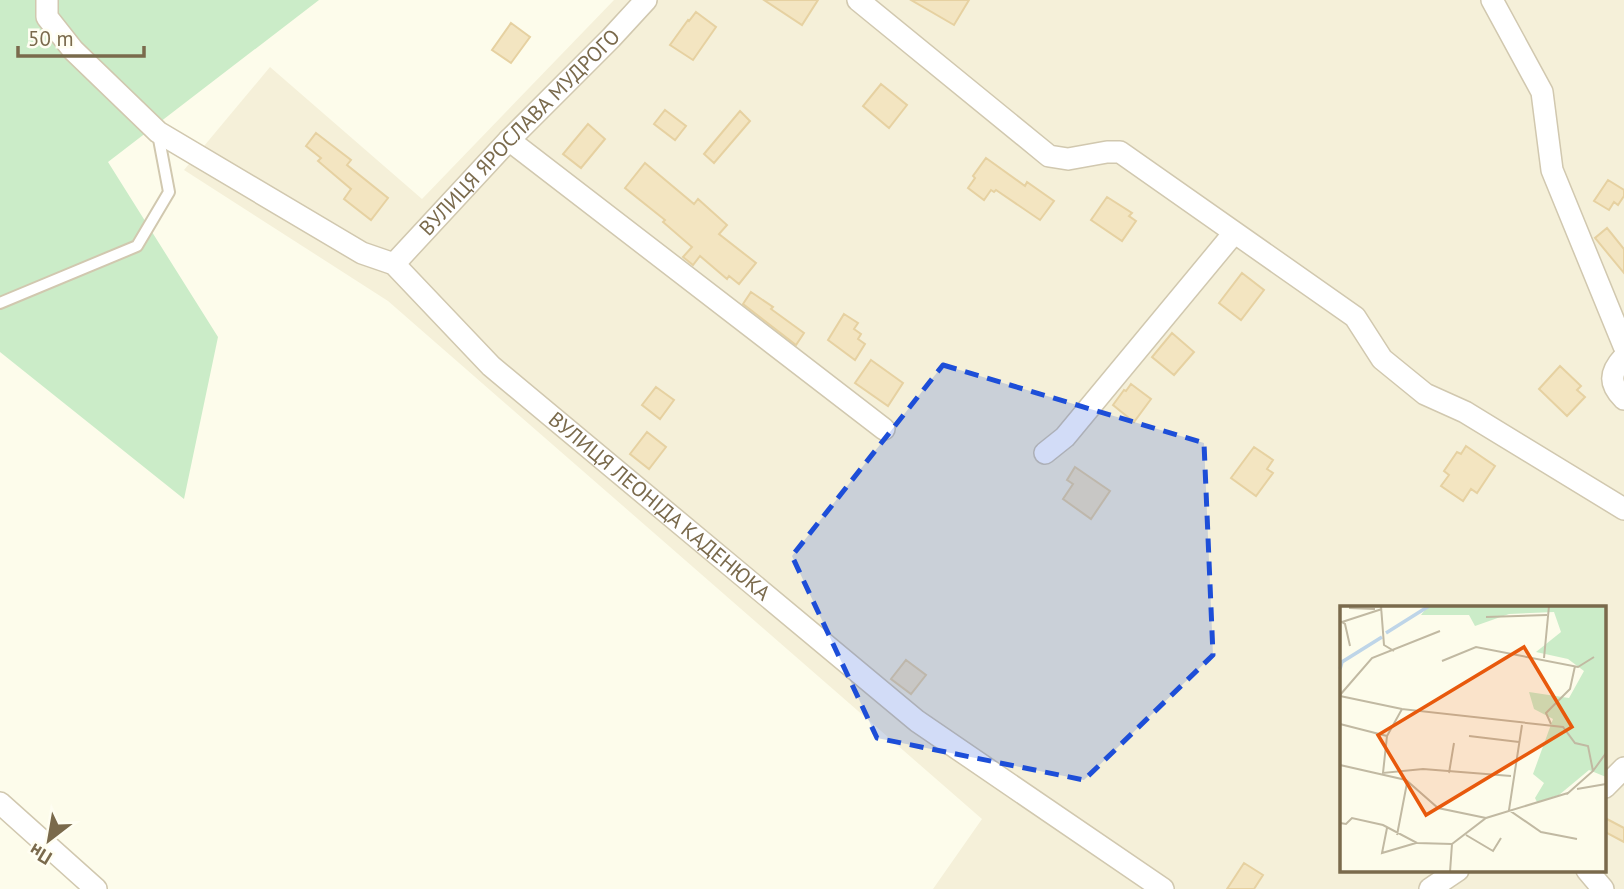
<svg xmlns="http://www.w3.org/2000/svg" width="1624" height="889" font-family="'PT Sans',sans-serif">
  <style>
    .residential { fill: #f5f0d9; fill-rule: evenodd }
    .green { fill: #cbecc8 }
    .building { fill: #f3e5c1; stroke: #e6d1a1; stroke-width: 2 }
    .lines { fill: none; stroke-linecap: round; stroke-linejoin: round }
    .service-casing { stroke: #d1c8af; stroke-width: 14 }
    .minor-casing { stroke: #d1c8af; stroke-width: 24 }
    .service { stroke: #fff; stroke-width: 10 }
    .minor { stroke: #fff; stroke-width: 21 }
    .marked { fill: #1d4ed8; fill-opacity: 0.2; stroke: #1d4ed8; stroke-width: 5; stroke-dasharray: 14 9; stroke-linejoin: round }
    .labels { text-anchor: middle; stroke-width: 6; stroke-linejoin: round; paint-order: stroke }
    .street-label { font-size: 21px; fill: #7a6a4c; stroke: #fffef2 }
    .inset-river { fill: none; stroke: #bed5e8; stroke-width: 3.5 }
    .inset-road { fill: none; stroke: #c1b9a2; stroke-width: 2 }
    .view { fill: #e8590c; fill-opacity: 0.15; stroke: #e8590c; stroke-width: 3.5 }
    .inset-edge { fill: none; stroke: #7a6a4c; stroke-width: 3.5 }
  </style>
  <rect width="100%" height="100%" fill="#fdfceb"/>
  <path class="residential" d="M 614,0 L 1624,0 L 1624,889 L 933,889 L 982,819 L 388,301 L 184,170 L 270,67 L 422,199 ZM 1342,607 L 1605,607 L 1605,870 L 1342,870 Z"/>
  <path class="green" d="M 0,0 L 319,0 L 108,162 L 218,337 L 184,499 L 0,352 Z"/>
  <path class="building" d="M 764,0 L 818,0 L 802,25 Z
    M 911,0 L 969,0 L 954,25 Z
    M 696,12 L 716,27 L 693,60 L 670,45 L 688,20 L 689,21 Z
    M 511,23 L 530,37 L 511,63 L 492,50 Z
    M 881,84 L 907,105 L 889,128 L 863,106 Z
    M 665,110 L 686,126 L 675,140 L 654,124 Z
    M 740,111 L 750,121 L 714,163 L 704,154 Z
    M 588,124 L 605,139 L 581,168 L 563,154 Z
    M 316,133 L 351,160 L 347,165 L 388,198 L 371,220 L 344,199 L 351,189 L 318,161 L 321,158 L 306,146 Z
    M 986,158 L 1025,186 L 1027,182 L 1054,201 L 1040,220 L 996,190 L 994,192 L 991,190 L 984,200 L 968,188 L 975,178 L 973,176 Z
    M 645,163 L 694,204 L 698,199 L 727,225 L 719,234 L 756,263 L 739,284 L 729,276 L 727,279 L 700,256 L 693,265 L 683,257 L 692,247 L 663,222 L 665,220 L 625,188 Z
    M 1608,180 L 1624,190 L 1624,196 L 1618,205 L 1614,202 L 1609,210 L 1594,201 Z
    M 1107,197 L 1132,213 L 1129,216 L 1136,221 L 1122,241 L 1091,220 Z
    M 1607,228 L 1624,249 L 1624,273 L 1595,238 Z
    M 1242,273 L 1264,290 L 1241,320 L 1219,303 Z
    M 751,292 L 773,307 L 771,309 L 804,333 L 796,345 L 743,304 Z
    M 844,314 L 858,323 L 854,329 L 861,334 L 858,339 L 865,344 L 855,360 L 828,340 Z
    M 1172,333 L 1194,352 L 1174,375 L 1152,357 Z
    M 871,360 L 903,383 L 888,406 L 855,383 Z
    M 1560,366 L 1581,386 L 1577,390 L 1585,397 L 1567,416 L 1539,389 Z
    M 1131,384 L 1151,399 L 1134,422 L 1113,405 L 1124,390 L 1126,391 Z
    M 656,387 L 674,400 L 660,419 L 642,405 Z
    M 647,432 L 666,447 L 649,469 L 630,454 Z
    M 1466,446 L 1495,466 L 1477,493 L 1471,489 L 1463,501 L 1441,486 L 1449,475 L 1444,471 L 1457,452 L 1461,454 Z
    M 1254,447 L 1273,460 L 1267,469 L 1273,473 L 1256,496 L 1231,478 Z
    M 1075,467 L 1110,491 L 1091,519 L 1063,499 L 1073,484 L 1067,480 Z
    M 906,660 L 926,675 L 911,694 L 891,679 Z
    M 1605,818 L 1624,828 L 1624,842 L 1605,832 Z
    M 1244,863 L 1263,875 L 1254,889 L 1227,889 Z"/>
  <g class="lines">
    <defs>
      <path id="service" d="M 0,303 L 137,246 L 169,192 L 158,134"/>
      <g id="minor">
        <path id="s1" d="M 47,0 L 47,17 L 73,50 L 158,132 L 362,253 L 394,264 L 491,366 L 917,721 L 1163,889"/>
        <path d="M 858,0 L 1049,156 L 1068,159 L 1107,152 L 1120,152 L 1355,317 L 1382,359 L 1425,394 L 1465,412 L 1624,509"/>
        <path d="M 1492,0 L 1542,92 L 1552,170 L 1624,346"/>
        <path d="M 509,140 L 884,429"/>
        <path id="s2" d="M 394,264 L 509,140 L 611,38 L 646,0"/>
        <path d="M 1624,357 C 1609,373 1609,384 1624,399"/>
        <path d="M 1045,453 L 1065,437 L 1234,233"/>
        <path d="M 1605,787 L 1624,768"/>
        <path d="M 0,803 L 96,889"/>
        <path d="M 1587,870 L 1603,889"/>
        <path d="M 1430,889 L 1458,870"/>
      </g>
    </defs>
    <use href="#service" class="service-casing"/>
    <use href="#minor" class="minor-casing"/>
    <use href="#service" class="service"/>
    <use href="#minor" class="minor"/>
  </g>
  <path class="marked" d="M 943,365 L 1204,443 L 1213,655 L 1084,780 L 877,738 L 792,556 Z"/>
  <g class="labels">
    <g class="street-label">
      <text dy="7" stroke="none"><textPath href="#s2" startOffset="182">ВУЛИЦЯ ЯРОСЛАВА МУДРОГО</textPath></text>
      <text dy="7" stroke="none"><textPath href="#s1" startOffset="808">ВУЛИЦЯ ЛЕОНІДА КАДЕНЮКА</textPath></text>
    </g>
  </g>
  <g transform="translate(1340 606)">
    <rect width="266" height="266" fill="#fdfceb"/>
    <path d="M 88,0 L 266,0 L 266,171 L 249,164 L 219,189 L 197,196 L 195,192 L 204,177 L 193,168 L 213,113 L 194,103 L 189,86 L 229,92 L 244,65 L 228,53 L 196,46 L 221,26 L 214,6 L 169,8 L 135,20 L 129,9 L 81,9 Z" fill="#cbecc8"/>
    <path class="inset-river" d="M 46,27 L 89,0M 0,63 L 2,56 L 42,31"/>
    <path class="inset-road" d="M 41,0 L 44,39 L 54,45M 9,2 L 35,3M 146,11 L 207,9M 0,15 L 5,18 L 10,40M 2,16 L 42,3M 204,52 L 209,0M 102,55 L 136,41 L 238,61 L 254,51M 0,89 L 32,52 L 100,25M 0,90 L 62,103M 0,118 L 47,130M 211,118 L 206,107 L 230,83 L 235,60M 182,119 L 169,204 L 201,226 L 237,233M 129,130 L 179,136M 0,159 L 66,174 L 98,202 L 146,212M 253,165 L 266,147M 109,167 L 114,137M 171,170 L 83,163 L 43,167 L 47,130 L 62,103 L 223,121 L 235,137 L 248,140 L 253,165 L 227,188M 237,183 L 266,178M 0,217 L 6,218 L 12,212 L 43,219 L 77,237 L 112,238M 47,222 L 42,247 L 76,237M 57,229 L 67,177M 126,229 L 153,245 L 161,232M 112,238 L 146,212 L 228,187M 110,266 L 112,238"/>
    <path class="view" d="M 184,41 L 232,121 L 86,209 L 38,129 Z"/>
    <rect width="266" height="266" class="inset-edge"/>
  </g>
  <g transform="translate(49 840) rotate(211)" stroke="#fffef2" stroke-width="5" paint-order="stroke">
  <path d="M0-5L12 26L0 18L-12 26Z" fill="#7a6a4c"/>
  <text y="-10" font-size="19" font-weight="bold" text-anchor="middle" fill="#7a6a4c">Пн</text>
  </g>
  <path d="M18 46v10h126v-10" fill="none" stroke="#7a6a4c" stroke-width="3.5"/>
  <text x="28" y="46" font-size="21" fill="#7a6a4c" stroke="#fffef2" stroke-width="5" paint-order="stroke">50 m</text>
</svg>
